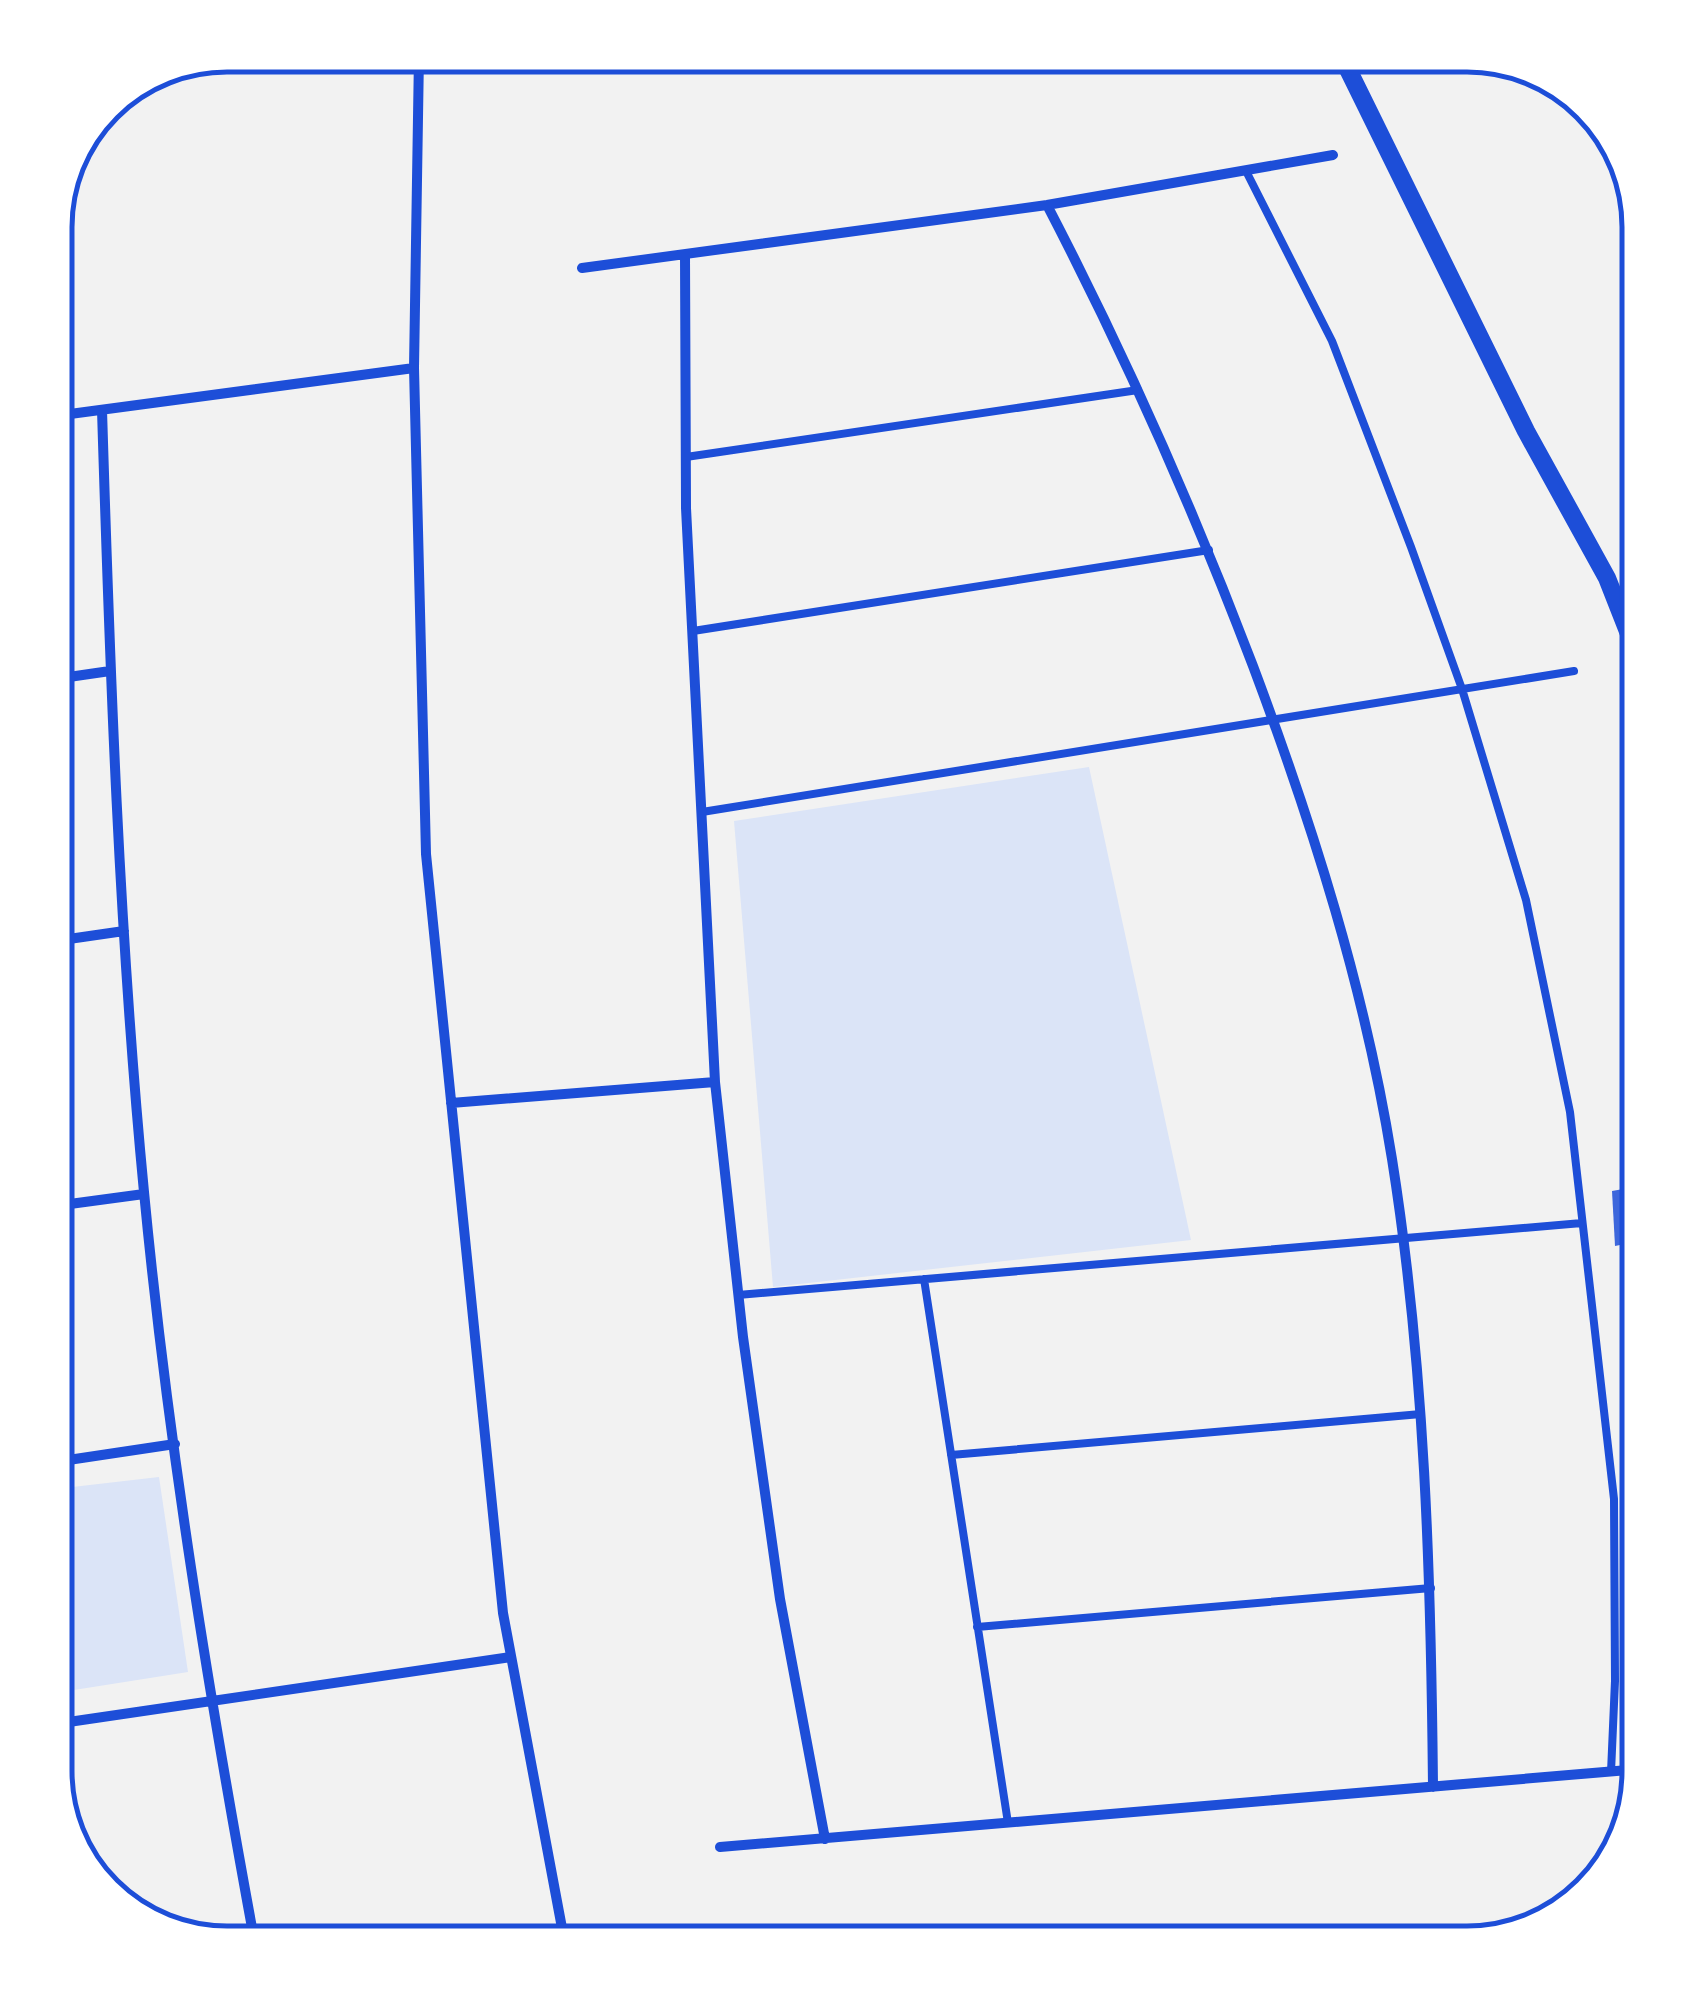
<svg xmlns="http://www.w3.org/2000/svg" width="1695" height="1999" font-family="Inter,sans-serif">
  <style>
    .green { fill: #dbe4f7 }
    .building { fill: #3d67dc }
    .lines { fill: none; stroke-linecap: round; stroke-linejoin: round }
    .service { stroke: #1d4ed8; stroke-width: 8 }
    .minor { stroke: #1d4ed8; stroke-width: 10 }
    .tertiary { stroke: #1d4ed8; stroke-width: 18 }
    .rim { fill: none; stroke: #1d4ed8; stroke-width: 5 }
  </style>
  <rect width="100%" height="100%" fill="#f2f2f2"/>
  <path class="green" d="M 1089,767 L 1191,1240 L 773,1287 L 734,821 Z
    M 159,1477 L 188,1672 L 55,1693 L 55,1489 Z"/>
  <path class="building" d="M 1640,1186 L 1640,1241 L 1615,1246 L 1612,1191 Z"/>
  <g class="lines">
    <path class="service" d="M 1246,171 L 1332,341 L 1411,547 L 1462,689 L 1526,900 L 1570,1112 L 1614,1499 L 1615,1681 L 1611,1772
      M 686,457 L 1138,390
      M 693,631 L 1209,550
      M 702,812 L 1574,671
      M 924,1279 L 1008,1823
      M 738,1295 L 1582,1223
      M 951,1455 L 1421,1414
      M 977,1627 L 1431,1588"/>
    <path class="minor" d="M 419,55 L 414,368 L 426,854 L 503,1613 L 565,1944
      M 1047,205 C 1125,355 1193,508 1253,666 C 1313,826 1365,990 1392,1159 C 1425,1367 1431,1577 1433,1787
      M 685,255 L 686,508 L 715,1082 L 743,1337 L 780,1599 L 825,1839
      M 582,268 L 1047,205 L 1333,155
      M 102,410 C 110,671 119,932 144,1192 C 168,1444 209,1695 255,1944
      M 55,416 L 414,368
      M 55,679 L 110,671
      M 55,941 L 124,931
      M 451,1103 L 715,1082
      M 55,1206 L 144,1194
      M 55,1462 L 175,1444
      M 55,1724 L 511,1657
      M 720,1847 L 1640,1769"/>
    <path class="tertiary" d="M 1341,55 L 1526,431 L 1607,578 L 1640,662"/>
  </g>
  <path d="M0 0H1695V1999H0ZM227 72H1467A155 155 0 0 1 1622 227V1771A155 155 0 0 1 1467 1926H227A155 155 0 0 1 72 1771V227A155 155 0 0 1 227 72Z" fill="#fff" fill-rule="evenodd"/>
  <path class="rim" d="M227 72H1467A155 155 0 0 1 1622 227V1771A155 155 0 0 1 1467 1926H227A155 155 0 0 1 72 1771V227A155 155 0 0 1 227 72Z"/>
</svg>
